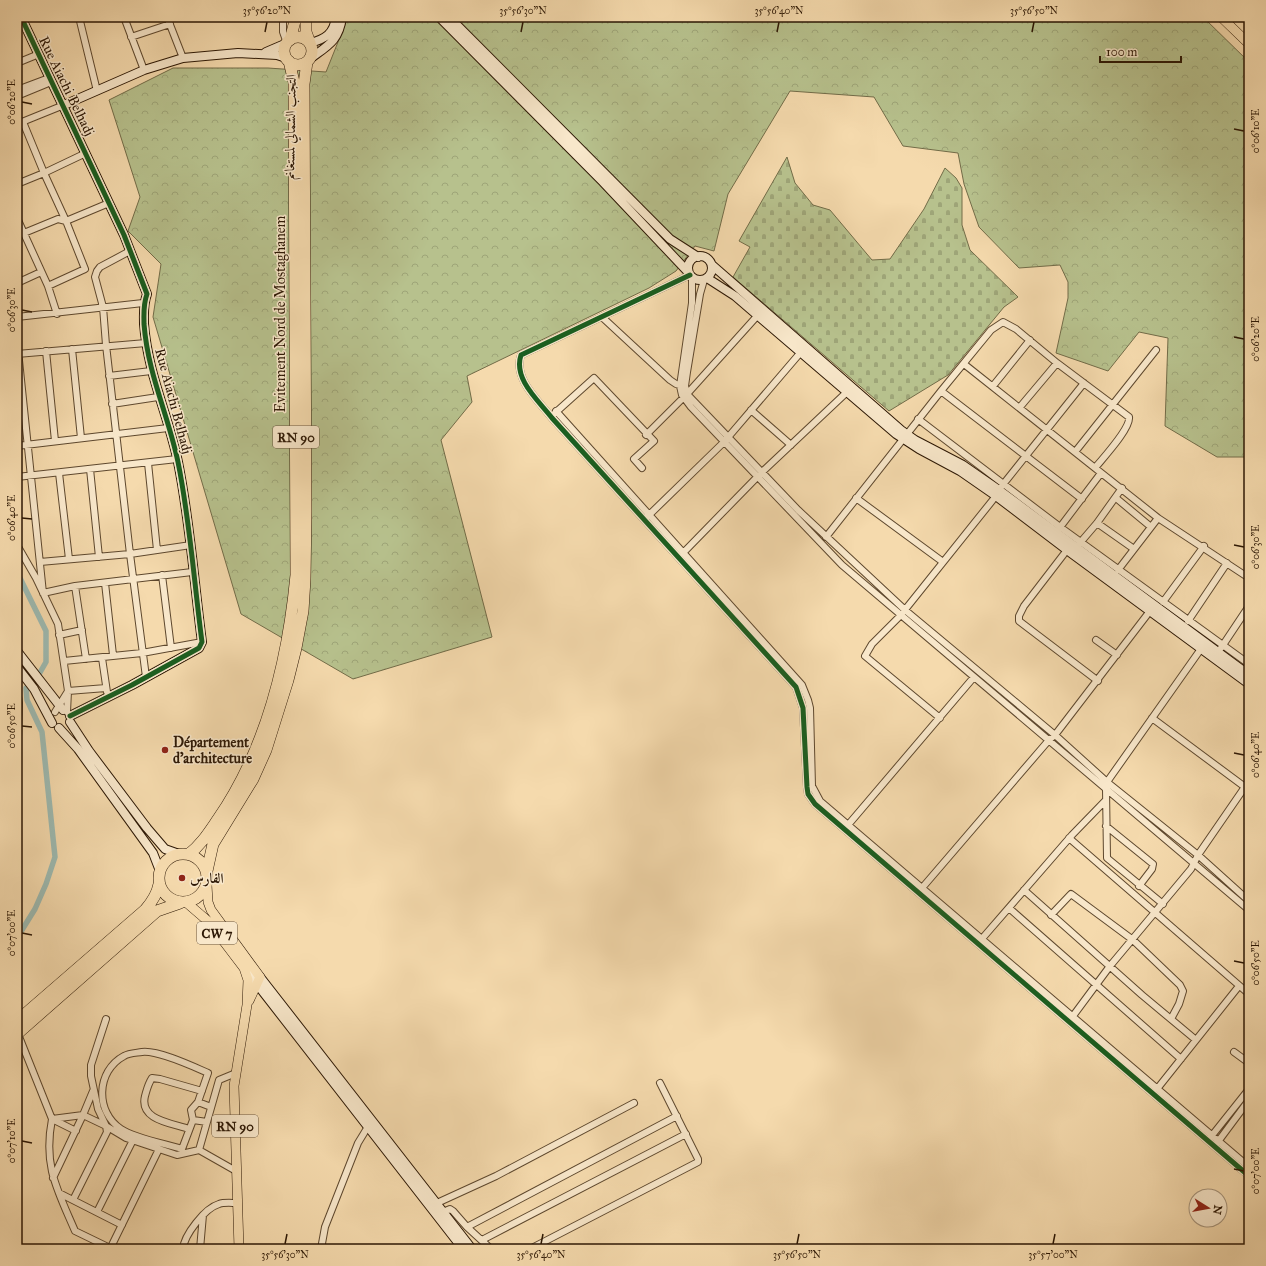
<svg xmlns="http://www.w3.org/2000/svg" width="1266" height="1266" font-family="'IM FELL Great Primer',Amiri,serif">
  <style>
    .forest { fill: url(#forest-crowns); stroke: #726c48 }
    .cemetery { fill: url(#cemetery-stones); stroke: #726c48 }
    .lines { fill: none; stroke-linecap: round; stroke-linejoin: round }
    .canal { stroke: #9dbab1; stroke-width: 5.5 }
    .street-casing { stroke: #5e482e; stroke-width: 8 }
    .secondary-casing { stroke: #2c1704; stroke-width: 10 }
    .primary-casing { stroke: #2c1704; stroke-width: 10 }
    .highway-casing { stroke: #2c1704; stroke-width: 12 }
    .street { stroke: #f8e7ca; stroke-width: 6 }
    .secondary { stroke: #f8e7ca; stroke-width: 8 }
    .primary { stroke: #f5daad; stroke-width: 9 }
    .highway { stroke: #f5daad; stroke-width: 11 }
    .cycleway-casing { stroke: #f8e7ca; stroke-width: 8 }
    .cycleway { stroke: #1b5e20; stroke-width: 5 }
    .ticks { fill: none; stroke: #2c1704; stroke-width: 1.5 }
    .poi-dot { fill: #8f2418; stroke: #f8e7ca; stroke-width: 1.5 }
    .labels { text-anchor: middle; stroke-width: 3; stroke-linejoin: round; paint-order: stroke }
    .shield { fill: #f8e7ca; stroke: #69553f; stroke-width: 1 }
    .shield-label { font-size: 13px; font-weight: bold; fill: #2c1704 }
    .street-label { font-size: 14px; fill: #2c1704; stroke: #f8e7ca }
    .poi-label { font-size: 14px; font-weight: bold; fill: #2c1704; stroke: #f8e7ca; text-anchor: start }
    .neatline { fill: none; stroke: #2c1704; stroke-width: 1.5 }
    .ticks-label { font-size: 10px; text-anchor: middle; fill: #2c1704 }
  </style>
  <defs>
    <pattern id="forest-crowns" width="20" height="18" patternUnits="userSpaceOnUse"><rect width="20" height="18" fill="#b7c18d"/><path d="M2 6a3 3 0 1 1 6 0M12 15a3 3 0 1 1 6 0" fill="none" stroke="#9ea578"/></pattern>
    <pattern id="cemetery-stones" width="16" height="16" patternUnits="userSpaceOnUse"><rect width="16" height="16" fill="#b7c18d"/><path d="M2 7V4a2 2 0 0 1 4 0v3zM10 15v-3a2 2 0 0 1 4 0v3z" fill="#9ea578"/></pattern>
  </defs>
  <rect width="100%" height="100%" fill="#f5daad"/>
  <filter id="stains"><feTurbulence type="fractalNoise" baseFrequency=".005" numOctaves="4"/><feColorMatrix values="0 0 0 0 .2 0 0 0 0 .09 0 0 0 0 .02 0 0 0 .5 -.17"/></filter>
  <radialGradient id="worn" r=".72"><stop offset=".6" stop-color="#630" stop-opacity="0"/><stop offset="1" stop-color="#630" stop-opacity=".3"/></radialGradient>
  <path class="forest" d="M 348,17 L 1203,17 L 1249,62 L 1249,457 L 1217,457 L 1165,426 L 1168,338 L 1139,332 L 1108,371 L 1056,353 L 1068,298 L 1068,282 L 1060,265 L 1019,268 L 979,227 L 964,184 L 958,153 L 903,146 L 874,97 L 790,91 L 728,194 L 714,251 L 695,246 L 676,271 L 649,288 L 467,376 L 472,402 L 441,440 L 492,637 L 353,679 L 241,614 L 153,317 L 161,264 L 128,231 L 140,197 L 109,100 L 173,68 L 268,68 L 326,72 Z"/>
  <path class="cemetery" d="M 787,157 L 795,183 L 813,205 L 830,210 L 872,260 L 890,259 L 924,209 L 945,168 L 956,178 L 962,188 L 962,225 L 970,250 L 1018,297 L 1004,307 L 948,375 L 889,411 L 733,277 L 750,247 L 739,241 Z"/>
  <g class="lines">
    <path class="canal" d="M 17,572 L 46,631 L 46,662 L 38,676
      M 17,938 L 35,909 L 46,884 L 55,857 L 42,732 L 27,700 L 26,688"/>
    <defs>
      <path id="street" d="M 79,17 L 97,91
        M 124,17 L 144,70
        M 167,17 L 183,58
        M 283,17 L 283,32 L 287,43
        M 131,37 L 170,24
        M 17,63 L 39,54
        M 17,90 L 49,78
        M 17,96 L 51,82
        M 23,122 L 44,173 L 86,153
        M 17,124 L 64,105
        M 17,184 L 44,173 L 66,221 L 58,219 L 24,233
        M 17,218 L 48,286 L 57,314
        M 130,251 L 100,267 L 97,271 L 95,277 L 103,307 L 106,345 L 130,554 L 146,677
        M 690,275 L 521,355 C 513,379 538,400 552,418 L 796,687 L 803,708 L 807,787 L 808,794 L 815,804 L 1249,1176
        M 692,278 L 692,303 L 680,386 L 682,395 L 691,407 L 842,565 L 1249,910
        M 704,280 L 700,294 L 687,372 L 685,386 L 687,394 L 798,510 L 905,610 L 1055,735 L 1107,782 L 1198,855 L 1249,901
        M 17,283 L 41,272
        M 48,286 L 85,269 L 66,221 L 109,203
        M 17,317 L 143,303
        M 602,317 L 670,380 L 676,384 L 683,386
        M 17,341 L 43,593 L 75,586 L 192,572
        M 72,349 L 81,438
        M 46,351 L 55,441
        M 17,354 L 146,343
        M 964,364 L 1158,518 L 1249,578
        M 109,376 L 151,371
        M 993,386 L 1030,340
        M 941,391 L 1082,499
        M 112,404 L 158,397
        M 1020,407 L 1057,363
        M 751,410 L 791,445
        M 556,411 L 802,685 L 808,700 L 810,708 L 812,786 L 820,801 L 1249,1167
        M 555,413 L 594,378 L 654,441 L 634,459 L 642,468
        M 918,419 L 1060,527 L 1249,664
        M 646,435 L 687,394 L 758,315
        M 17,446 L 168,428
        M 1075,452 L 1156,350
        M 148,463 L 157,550
        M 90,469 L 99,557
        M 59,473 L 69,559
        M 17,477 L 177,459
        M 1001,487 L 1084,383
        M 856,498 L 943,562
        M 1116,498 L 1151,527
        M 647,517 L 724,442 L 801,352
        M 1097,523 L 1134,549
        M 1058,530 L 1101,473
        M 826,537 L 941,391 L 991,330 L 1003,322 L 1016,329 L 1057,363 L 1129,417 C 1131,428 1103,458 1095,468
        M 1079,544 L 1097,523 L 1122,488
        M 17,545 L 36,578 L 58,624 L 68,691 L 106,688
        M 1067,550 L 1024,606 L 1019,616 L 1019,621 L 1098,681
        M 683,553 L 762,472 L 847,392
        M 40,562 L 130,554 L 191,545
        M 1118,570 L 1158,518
        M 162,575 L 171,648
        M 105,583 L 113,655
        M 75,586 L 86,659
        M 1163,602 L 1204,546
        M 1188,621 L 1227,563
        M 59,635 L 82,630
        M 1096,640 L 1117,655
        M 1221,648 L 1249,606
        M 102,658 L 107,692
        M 64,661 L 142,653 L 202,642
        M 17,689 L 19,703 L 17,770
        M 55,712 L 68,691 L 67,712
        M 940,718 L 865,656 L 872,644 L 900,616 L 996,496
        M 1152,718 L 1249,790
        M 848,825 L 974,677
        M 1106,826 L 1153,864 L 1152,869 L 1139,886
        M 1069,838 L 1249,994
        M 922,888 L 1049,740 L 1055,735 L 1150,611
        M 1024,890 L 1142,995 L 1196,1040
        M 1163,904 L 1107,858 L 1106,789 L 1107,782 L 1203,646
        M 1009,908 L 1181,1059
        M 1051,915 L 1071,894 L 1133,940 L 1180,985 L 1183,991 L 1179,1004 L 1171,1019
        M 980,941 L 1072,835 L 1105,801
        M 1073,1016 L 1110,966 L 1191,869 L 1198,855 L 1249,781
        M 106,1019 L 91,1065 L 91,1076 L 98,1109 L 106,1126 L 126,1138 L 177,1155 L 199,1150
        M 18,1034 L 52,1119 L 76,1131
        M 1234,1052 L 1249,1063
        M 236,1073 L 219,1080 L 199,1150 L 236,1171
        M 1157,1089 L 1239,986
        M 193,1120 L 191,1110 L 198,1102
        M 207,1122 L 193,1120 L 182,1149 C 166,1144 134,1138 121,1129 C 95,1112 96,1071 124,1056 C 129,1053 136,1053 142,1052 C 158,1050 192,1066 208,1073 L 198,1102 L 211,1107
        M 189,1129 C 171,1123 139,1120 145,1096 C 147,1089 148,1084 152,1078 L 160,1079 L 202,1091
        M 1210,1138 L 1249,1089
        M 1217,1143 L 1249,1100
        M 53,1178 L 83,1115 L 93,1091
        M 59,1193 L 122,1225
        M 73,1200 L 107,1132 L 106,1126 L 83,1115 L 52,1119 C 43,1166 57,1189 75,1231 L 108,1247 L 111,1247 L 159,1149
        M 437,1203 L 496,1176 L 634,1103
        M 97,1212 L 133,1140
        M 440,1213 L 450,1209 L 453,1211 L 467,1227 L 491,1249
        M 467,1227 L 677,1116
        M 482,1240 L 686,1134
        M 183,1249 C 184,1235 205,1208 219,1204 C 224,1202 232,1203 237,1203
        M 200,1249 L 203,1215
        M 321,1249 L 325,1227 L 358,1143 L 369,1125
        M 530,1249 L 698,1162 L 698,1159 L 660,1083"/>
      <path id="secondary" d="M 21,17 L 124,235 L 147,294 C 143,305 144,313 144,324 C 148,375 168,414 178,462 C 190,521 194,582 202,642 L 199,648 L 132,685 L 70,716
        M 439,17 L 603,182 L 689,273
        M 449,17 L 670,239 L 698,257
        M 310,43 C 325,39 334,34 336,17
        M 266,52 L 287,43
        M 311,58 C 329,45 339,40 342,17
        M 64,105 L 144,70 L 183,58 L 238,53 L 277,55 L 286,58
        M688 268a12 12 0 1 1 24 0a12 12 0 1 1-24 0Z
        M 712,265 L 901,430 L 915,440 L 963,465 L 999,490 L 1249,675
        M 707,278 L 735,296 L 896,434 L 919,449 L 960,471 L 996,496 L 1071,553 L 1249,684
        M 17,651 L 63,710
        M 17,667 L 34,689 L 52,723
        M 70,722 L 89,751 L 147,828 L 165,849 L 179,854
        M 59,728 L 78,749 L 153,853 L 160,871
        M 246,970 L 463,1249
        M 260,977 L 472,1249"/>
      <path id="primary" d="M 1221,17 L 1249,44
        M 207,885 L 208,902 L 211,910 L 260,977 L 249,1001
        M 187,903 L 209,922 L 244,968 L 248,980 L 247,1005 L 234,1086 L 239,1249"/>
      <path id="highway" d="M 306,17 L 306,32 L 310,43
        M284 51a14 14 0 1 1 28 0a14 14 0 1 1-28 0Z
        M 290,40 L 296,17
        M159 878a24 24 0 1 1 48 0a24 24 0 1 1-48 0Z
        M 189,854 C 201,845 209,832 218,819 C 267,748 288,660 296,575 L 294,82 L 289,61
        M 207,871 L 213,844 L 253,779 L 266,750 L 288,680 L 296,648 L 303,611 L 305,579 L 306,512 L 304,84 L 307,62
        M 17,1021 L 145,910 C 152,902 157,895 159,884
        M 17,1034 L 157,911 L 180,903"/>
    </defs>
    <use href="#street" class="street-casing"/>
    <use href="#secondary" class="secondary-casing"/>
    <use href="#primary" class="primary-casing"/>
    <use href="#highway" class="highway-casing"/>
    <use href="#street" class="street"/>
    <use href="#secondary" class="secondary"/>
    <use href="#primary" class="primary"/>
    <use href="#highway" class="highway"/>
    <defs>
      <path id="cycleway" d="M 21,17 L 124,235 L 147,294 C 143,305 144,313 144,324 C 148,375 168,414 178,462 C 190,521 194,582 202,642 L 199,648 L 132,685 L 70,716
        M 690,275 L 521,355 C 513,379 538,400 552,418 L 796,687 L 803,708 L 807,787 L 808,794 L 815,804 L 1249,1176"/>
    </defs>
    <use href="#cycleway" class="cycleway-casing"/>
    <use href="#cycleway" class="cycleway"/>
  </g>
  <path class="ticks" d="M 265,32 L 267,22M 521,32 L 523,22M 777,32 L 779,22M 1032,32 L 1034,22M 22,102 L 32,104M 1234,129 L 1244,131M 22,310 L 32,312M 1234,337 L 1244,339M 22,518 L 32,519M 1234,545 L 1244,547M 22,726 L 32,727M 1234,753 L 1244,755M 22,933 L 32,935M 1234,961 L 1244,963M 22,1141 L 32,1143M 1234,1169 L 1244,1171M 285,1244 L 287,1234M 541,1244 L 543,1234M 797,1244 L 799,1234M 1053,1244 L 1055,1234"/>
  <g class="poi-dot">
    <circle cx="165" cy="750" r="4"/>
    <circle cx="182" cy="878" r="4"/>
  </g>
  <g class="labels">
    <g class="shield">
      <rect x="273" y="426" width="46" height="22" rx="3"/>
      <rect x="197" y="922" width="40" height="22" rx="3"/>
      <rect x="212" y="1115" width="46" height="22" rx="3"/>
    </g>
    <g class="shield-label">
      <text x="296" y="442">RN 90</text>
      <text x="217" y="938">CW 7</text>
      <text x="235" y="1131">RN 90</text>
    </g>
    <g class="street-label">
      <text transform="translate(67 86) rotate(64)" y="5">Rue Aiachi Belhadj</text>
      <text transform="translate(290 127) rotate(-89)" y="5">التجنب الشمالي لمستغانم</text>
      <text transform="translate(280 314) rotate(-90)" y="5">Evitement Nord de Mostaghanem</text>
      <text transform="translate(174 401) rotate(75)" y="5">Rue Aiachi Belhadj</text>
    </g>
    <g class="poi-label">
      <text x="173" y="747">Département<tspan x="173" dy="16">d'architecture</tspan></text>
      <text x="190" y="883">الفارس</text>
    </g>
  </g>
  <rect width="1266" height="1266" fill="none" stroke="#f5daad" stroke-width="44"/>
  <g transform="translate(1208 1208) rotate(101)"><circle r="19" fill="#f8e7ca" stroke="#a6947b"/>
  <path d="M0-3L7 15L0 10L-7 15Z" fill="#8f2418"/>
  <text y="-6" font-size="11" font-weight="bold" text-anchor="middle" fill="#2c1704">N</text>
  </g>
  <path d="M1100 56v6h81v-6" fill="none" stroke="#2c1704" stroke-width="2"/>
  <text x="1106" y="56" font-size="12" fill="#2c1704" stroke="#f8e7ca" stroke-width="3" paint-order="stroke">100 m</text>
  <rect x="22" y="22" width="1222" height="1222" class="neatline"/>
  <g class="ticks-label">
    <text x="267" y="14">35°56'20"N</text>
    <text x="523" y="14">35°56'30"N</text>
    <text x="779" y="14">35°56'40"N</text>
    <text x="1034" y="14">35°56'50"N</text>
    <text transform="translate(11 102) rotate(-90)" y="4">0°06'20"E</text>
    <text transform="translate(1255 131) rotate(-90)" y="4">0°06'10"E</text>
    <text transform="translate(11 310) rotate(-90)" y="4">0°06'30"E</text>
    <text transform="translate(1255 339) rotate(-90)" y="4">0°06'20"E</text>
    <text transform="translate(11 518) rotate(-90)" y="4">0°06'40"E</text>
    <text transform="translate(1255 547) rotate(-90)" y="4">0°06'30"E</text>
    <text transform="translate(11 726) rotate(-90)" y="4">0°06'50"E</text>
    <text transform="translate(1255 755) rotate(-90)" y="4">0°06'40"E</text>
    <text transform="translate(11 933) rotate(-90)" y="4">0°07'00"E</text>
    <text transform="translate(1255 963) rotate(-90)" y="4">0°06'50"E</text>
    <text transform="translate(11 1141) rotate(-90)" y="4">0°07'10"E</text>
    <text transform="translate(1255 1171) rotate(-90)" y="4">0°07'00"E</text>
    <text x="285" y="1258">35°56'30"N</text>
    <text x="541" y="1258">35°56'40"N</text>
    <text x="797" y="1258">35°56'50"N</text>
    <text x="1053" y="1258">35°57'00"N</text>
  </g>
  <rect width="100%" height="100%" filter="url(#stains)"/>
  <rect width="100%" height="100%" fill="url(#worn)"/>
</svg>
